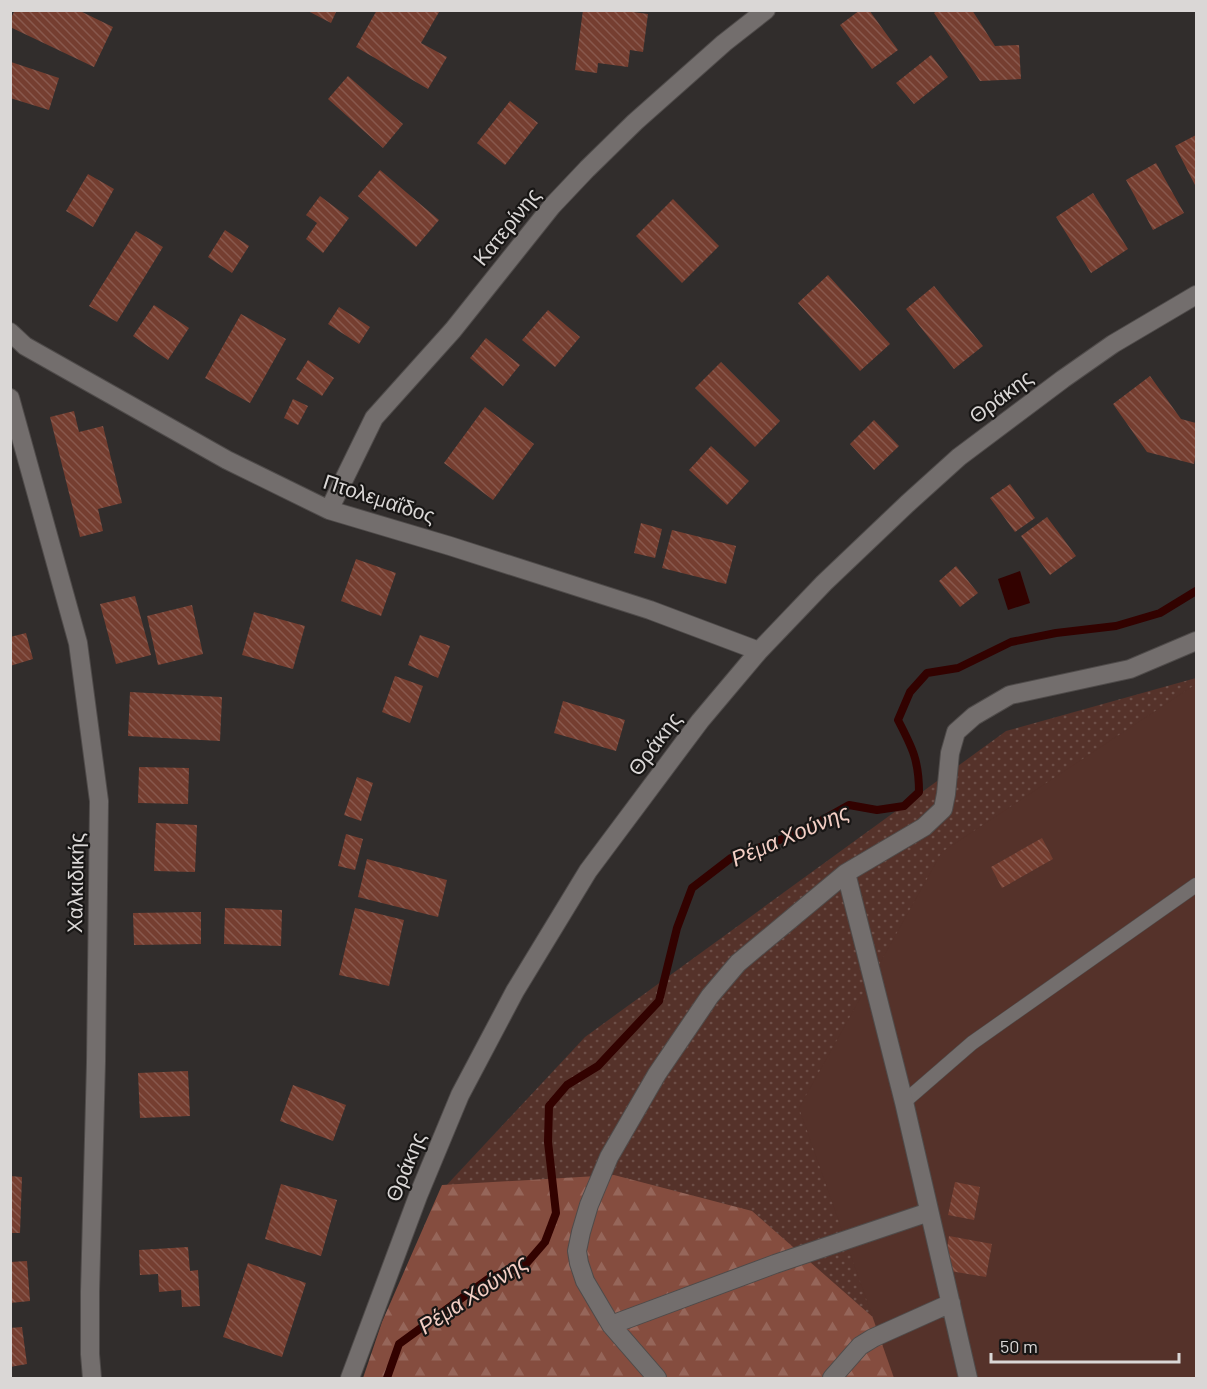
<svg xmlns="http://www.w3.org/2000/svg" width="1207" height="1389" font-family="Barlow,sans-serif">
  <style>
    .grass { fill: url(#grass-dots) }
    .forest { fill: url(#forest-firs) }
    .pitch { fill: #55322a }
    .water { fill: #320200 }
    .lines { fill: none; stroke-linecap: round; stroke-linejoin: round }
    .stream { stroke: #320200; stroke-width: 8 }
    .building { fill: url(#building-back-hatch) }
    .service-casing { stroke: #4f4b4a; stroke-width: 15 }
    .minor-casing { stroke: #4f4b4a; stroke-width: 20 }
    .service { stroke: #736e6d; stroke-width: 14 }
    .minor { stroke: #736e6d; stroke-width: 18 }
    .labels { text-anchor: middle; stroke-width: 4.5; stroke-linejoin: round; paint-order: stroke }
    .street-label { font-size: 21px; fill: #dad7d6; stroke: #181615 }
    .water-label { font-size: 22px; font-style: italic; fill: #f4cfc5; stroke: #181615 }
  </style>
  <defs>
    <pattern id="grass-dots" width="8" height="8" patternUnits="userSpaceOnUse" patternTransform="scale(1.5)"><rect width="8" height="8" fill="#55322a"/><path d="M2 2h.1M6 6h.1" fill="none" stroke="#6d4f48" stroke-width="1.8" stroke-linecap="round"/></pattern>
    <pattern id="forest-firs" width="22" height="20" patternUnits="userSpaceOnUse" patternTransform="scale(1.5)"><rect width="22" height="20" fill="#854d3f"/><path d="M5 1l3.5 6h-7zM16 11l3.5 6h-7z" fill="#96665a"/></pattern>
    <pattern id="building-back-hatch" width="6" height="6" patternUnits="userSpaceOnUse" patternTransform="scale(1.5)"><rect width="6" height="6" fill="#753e30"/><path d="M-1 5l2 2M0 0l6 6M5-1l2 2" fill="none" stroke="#88594d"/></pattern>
  </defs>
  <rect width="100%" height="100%" fill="#312d2c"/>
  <path class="grass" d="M 1196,678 L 1196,1378 L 370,1378 L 443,1189 L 585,1037 L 1006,731 Z"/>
  <path class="forest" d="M 614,1175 L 752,1211 L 933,1370 L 950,1378 L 363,1378 L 382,1322 L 442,1185 Z"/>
  <path class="pitch" d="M 1196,684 L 1196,1378 L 894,1378 L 799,1108 L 942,852 Z"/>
  <path class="water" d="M 1020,571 L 1030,603 L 1008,610 L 998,579 Z"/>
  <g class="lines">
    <path class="stream" d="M 387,1378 L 399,1344 L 488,1279 L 526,1264 L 545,1242 L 556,1213 L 548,1142 L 549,1106 L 567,1085 L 598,1066 L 659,1001 L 677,928 L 692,888 L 731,858 L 801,832 L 849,805 L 877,810 L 904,806 L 919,792 C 919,760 912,747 898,720 L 910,692 L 927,673 L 958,668 L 1011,642 L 1056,633 L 1116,626 L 1160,613 L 1196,591"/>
  </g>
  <path class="building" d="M 15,10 L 78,10 L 113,27 L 94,67 L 10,27 L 10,20 Z
    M 306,10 L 337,10 L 331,23 Z
    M 377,10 L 439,12 L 421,43 L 447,57 L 428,89 L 356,47 Z
    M 583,10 L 618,10 L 648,14 L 643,52 L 630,50 L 628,67 L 598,63 L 597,73 L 575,70 Z
    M 860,10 L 869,10 L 898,50 L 872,69 L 840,25 Z
    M 938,10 L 972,10 L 995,46 L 1019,45 L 1021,79 L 980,81 L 934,13 Z
    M 931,55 L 948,77 L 914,104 L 896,83 Z
    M 11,62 L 59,78 L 49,110 L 10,98 Z
    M 348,76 L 403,124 L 383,148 L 328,99 Z
    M 510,101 L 538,123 L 505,165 L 477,143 Z
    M 1196,135 L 1196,187 L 1175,146 Z
    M 1156,163 L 1184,213 L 1153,230 L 1126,180 Z
    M 380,170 L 439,220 L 416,247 L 358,196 Z
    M 88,174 L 114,189 L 93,227 L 66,211 Z
    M 1093,193 L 1128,249 L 1091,273 L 1056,217 Z
    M 320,196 L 349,218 L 323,253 L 306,239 L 317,223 L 306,215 Z
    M 673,199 L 719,246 L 682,283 L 636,236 Z
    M 225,230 L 249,246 L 232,273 L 208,257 Z
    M 136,231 L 163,247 L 117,322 L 89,306 Z
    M 828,275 L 890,344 L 860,371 L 798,303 Z
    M 934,286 L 983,346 L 954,369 L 906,309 Z
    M 154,305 L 189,328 L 168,360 L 133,336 Z
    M 339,307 L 370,327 L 359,344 L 328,324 Z
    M 548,310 L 580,337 L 555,367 L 522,340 Z
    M 241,314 L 286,339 L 250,403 L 205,378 Z
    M 486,338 L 520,365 L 503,386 L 470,358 Z
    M 308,360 L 334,378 L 322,396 L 296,379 Z
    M 721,362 L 780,421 L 755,447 L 695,388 Z
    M 1150,376 L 1181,419 L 1196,423 L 1196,452 L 1194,464 L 1147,452 L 1113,404 Z
    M 293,399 L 308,406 L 298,425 L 284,418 Z
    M 485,407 L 534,444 L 493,500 L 444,463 Z
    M 74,411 L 79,432 L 103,426 L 122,503 L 98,509 L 103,531 L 80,537 L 50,417 Z
    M 874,420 L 899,446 L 874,470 L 850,444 Z
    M 711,446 L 749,481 L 727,505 L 689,470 Z
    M 1010,484 L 1035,518 L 1015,532 L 990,498 Z
    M 1047,517 L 1076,556 L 1050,575 L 1021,536 Z
    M 641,523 L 662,529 L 655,558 L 634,553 Z
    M 672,530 L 736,546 L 726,584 L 662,568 Z
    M 356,559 L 396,573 L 381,616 L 341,601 Z
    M 956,566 L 978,593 L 960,607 L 939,581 Z
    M 135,596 L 151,655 L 116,664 L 100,604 Z
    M 192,605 L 203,654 L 158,665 L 147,616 Z
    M 254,612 L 305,626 L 293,669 L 242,655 Z
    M 26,633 L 33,659 L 10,666 L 10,637 Z
    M 420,635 L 450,646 L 438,678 L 408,665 Z
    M 395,676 L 423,686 L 410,723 L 382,712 Z
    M 130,692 L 222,697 L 220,741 L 128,736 Z
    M 563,701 L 625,720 L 616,751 L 554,733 Z
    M 139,767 L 189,768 L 188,804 L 138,803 Z
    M 357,777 L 373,783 L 361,821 L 344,815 Z
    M 156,823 L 197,825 L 195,872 L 154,871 Z
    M 346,834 L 363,839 L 355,870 L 338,866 Z
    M 1042,838 L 1053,859 L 1002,888 L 991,867 Z
    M 367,859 L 447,880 L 438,917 L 358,897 Z
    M 225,908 L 282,910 L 281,946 L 224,944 Z
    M 355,908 L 404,920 L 389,986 L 339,975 Z
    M 201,912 L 201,944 L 134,945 L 133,913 Z
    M 188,1071 L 190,1116 L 140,1118 L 138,1073 Z
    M 293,1085 L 346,1105 L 333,1141 L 280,1121 Z
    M 10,1176 L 22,1177 L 20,1233 L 10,1233 Z
    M 955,1182 L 980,1187 L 974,1220 L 948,1215 Z
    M 281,1184 L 337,1200 L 321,1256 L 265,1239 Z
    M 949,1236 L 992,1244 L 986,1277 L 944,1270 Z
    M 188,1247 L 190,1271 L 198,1270 L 200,1306 L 182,1307 L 181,1290 L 159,1292 L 158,1274 L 140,1275 L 139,1250 Z
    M 27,1261 L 30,1301 L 10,1303 L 10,1262 Z
    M 248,1263 L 306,1283 L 282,1357 L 223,1337 Z
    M 22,1327 L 27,1364 L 10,1367 L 10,1328 Z"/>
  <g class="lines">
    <defs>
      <path id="service" d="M 904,1102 L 972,1043 L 1196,885"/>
      <path id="minor" d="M 10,332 L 25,346 L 227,460 L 329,510 L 450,546 L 650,610 L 759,651
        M 10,398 L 78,643 L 99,801 L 96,1062 L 90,1292 L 90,1354 L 92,1378
        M 329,510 L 374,418 L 453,330 L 552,206 L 587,169 L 635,122 L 724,43 L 766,10
        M 846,873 L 904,1102 L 968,1378
        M 611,1325 L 775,1264 L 929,1212
        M 350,1378 L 418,1196 L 460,1095 L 515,991 L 588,871 L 700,721 L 759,651 L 824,583 L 907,504 L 959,457 L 1063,379 L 1113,344 L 1196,295
        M 657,1378 L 611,1325 L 585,1281 L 579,1263 L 577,1251 L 581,1232 L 589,1205 L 609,1157 L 657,1074 L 710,996 L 738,963 L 846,873 L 924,827 L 943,809 L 946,794 L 950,753 L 956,732 L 974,716 L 1010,695 L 1130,669 L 1196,641
        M 832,1378 L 860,1346 L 873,1338 L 951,1303"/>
    </defs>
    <use href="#service" class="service-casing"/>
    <use href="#minor" class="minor-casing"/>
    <use href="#service" class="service"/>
    <use href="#minor" class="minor"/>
  </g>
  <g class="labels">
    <g class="street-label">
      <text transform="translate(507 227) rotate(-51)" y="7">Κατερίνης</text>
      <text transform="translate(1001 397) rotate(-37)" y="7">Θράκης</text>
      <text transform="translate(379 499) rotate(18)" y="7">Πτολεμαΐδος</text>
      <text transform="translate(655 744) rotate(-53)" y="7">Θράκης</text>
      <text transform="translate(76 883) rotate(-89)" y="7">Χαλκιδικής</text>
      <text transform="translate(406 1167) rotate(-68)" y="7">Θράκης</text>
    </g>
    <g class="water-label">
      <text transform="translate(790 835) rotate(-23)" y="8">Ρέμα Χούνης</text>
      <text transform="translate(473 1294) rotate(-33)" y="8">Ρέμα Χούνης</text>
    </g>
  </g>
  <rect width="1207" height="1389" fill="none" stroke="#dad7d6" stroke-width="24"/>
  <path d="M991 1353v9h188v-9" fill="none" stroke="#dad7d6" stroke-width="3"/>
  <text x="1000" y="1353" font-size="18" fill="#dad7d6" stroke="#181615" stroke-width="4.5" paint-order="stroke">50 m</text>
</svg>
